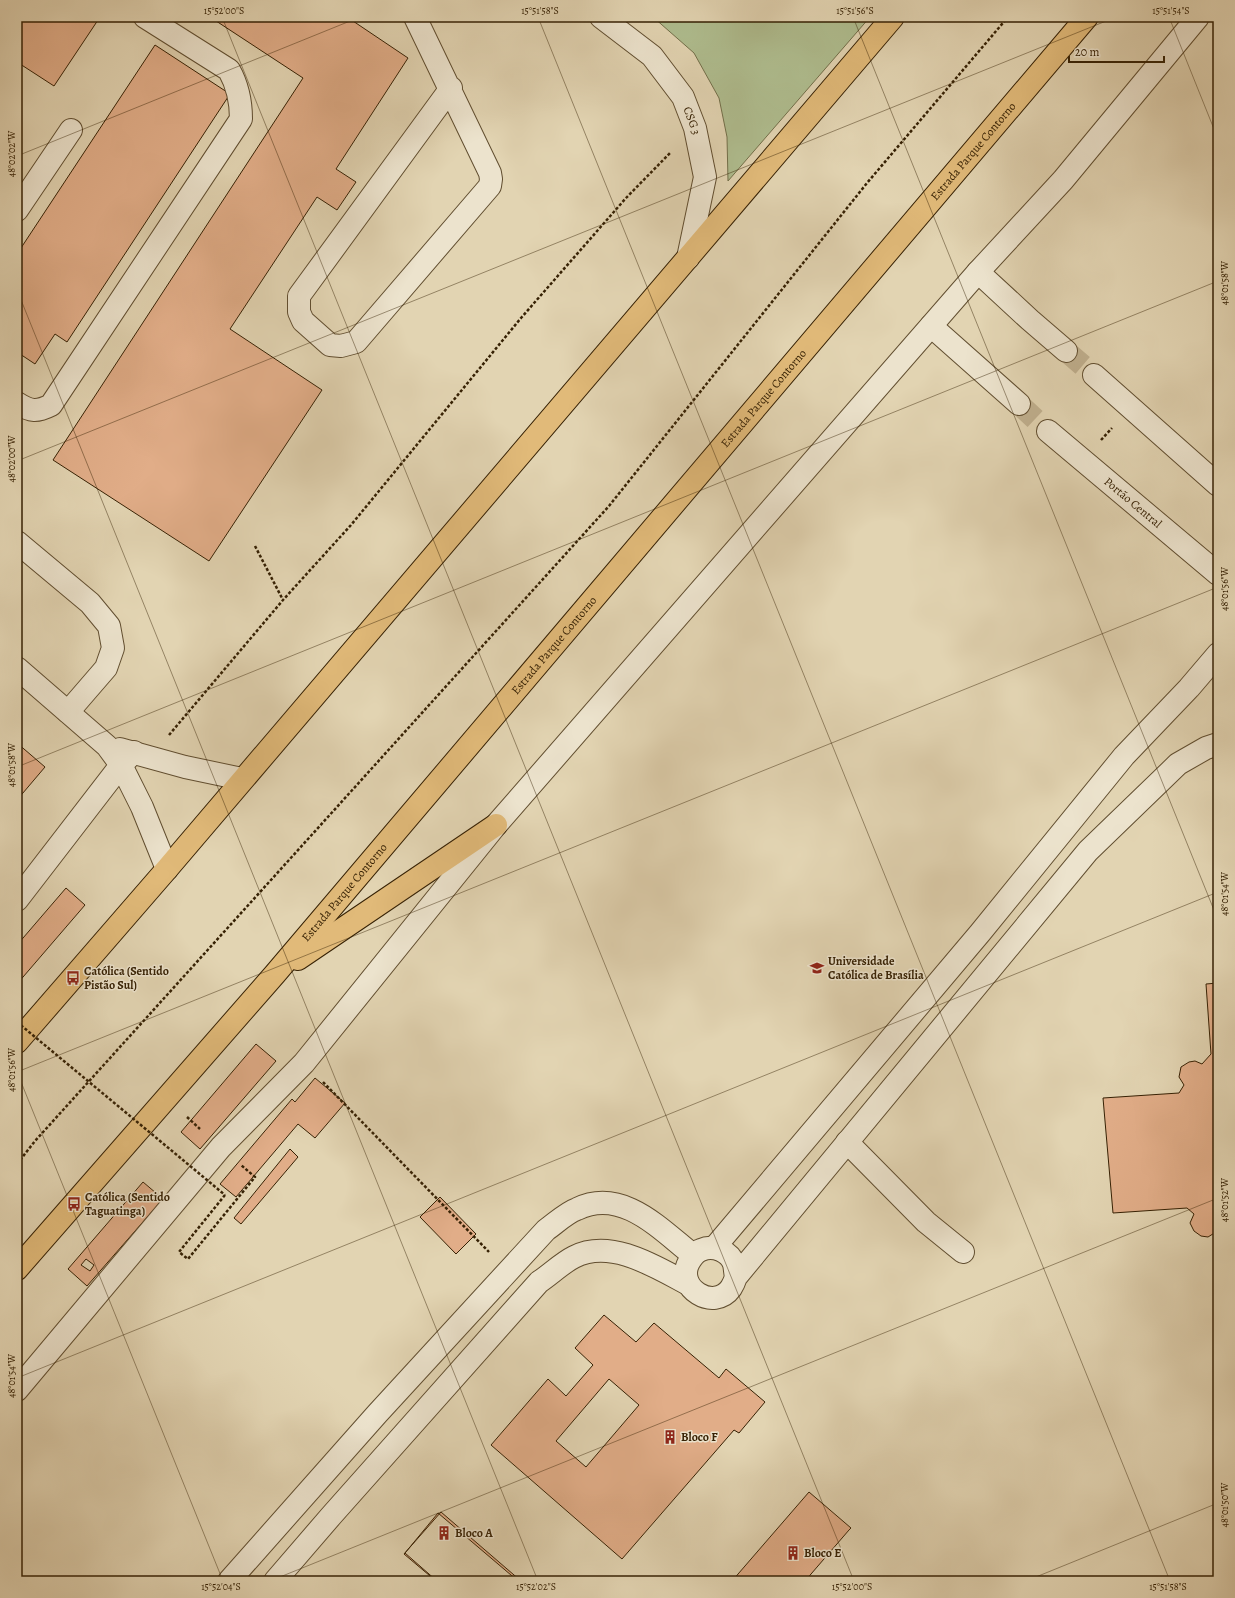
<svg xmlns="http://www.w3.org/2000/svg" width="1235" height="1598" font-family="Alegreya,serif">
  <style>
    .green { fill: #afbd8f; stroke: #726f4a }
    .building { fill: #e1ad88; stroke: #362104; fill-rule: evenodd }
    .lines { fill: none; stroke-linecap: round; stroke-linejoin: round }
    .minor-tunnel { stroke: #c0b08f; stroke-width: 22; stroke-dasharray: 22 11; stroke-linecap: butt }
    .minor-casing { stroke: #614e30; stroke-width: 24 }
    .highway-casing { stroke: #362104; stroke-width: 24 }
    .path { stroke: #362104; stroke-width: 2.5; stroke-dasharray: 3 2; stroke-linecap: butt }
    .minor { stroke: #ece3cd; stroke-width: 22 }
    .highway { stroke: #e1ba79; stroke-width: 22 }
    .path-bridge { stroke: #362104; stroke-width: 2.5; stroke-dasharray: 3 2; stroke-linecap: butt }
    .ticks { fill: none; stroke: #362104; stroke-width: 1; stroke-opacity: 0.45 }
    .labels { text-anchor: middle; stroke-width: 3; stroke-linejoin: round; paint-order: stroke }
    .street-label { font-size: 12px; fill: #362104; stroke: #ece3cd }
    .poi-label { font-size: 12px; font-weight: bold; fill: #362104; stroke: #ece3cd; text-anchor: start }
    .neatline { fill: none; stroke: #362104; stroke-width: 1.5 }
    .ticks-label { font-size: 10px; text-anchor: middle; fill: #362104 }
  </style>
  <rect width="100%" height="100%" fill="#e2d4b2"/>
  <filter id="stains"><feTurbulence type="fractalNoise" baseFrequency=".005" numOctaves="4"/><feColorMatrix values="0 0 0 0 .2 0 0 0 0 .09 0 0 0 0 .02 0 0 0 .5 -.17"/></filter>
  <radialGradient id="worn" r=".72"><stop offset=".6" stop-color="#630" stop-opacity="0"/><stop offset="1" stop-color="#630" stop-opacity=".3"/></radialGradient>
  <path class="green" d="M 653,17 L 870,17 L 728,181 L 727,137 L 719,98 L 694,53 Z"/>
  <path class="building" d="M 17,17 L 100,17 L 54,86 L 17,62 Z
    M 210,17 L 347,17 L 408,58 L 336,169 L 356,182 L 337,210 L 317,197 L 230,329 L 322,390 L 209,561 L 53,460 L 303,78 Z
    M 155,45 L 230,94 L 67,342 L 55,334 L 35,364 L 17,352 L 17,254 Z
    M 17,743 L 45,767 L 17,800 Z
    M 66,888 L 85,905 L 17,984 L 17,945 Z
    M 1218,983 L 1218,1234 L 1216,1232 L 1208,1237 L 1201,1236 L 1194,1231 L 1190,1223 L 1194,1214 L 1187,1208 L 1113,1213 L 1103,1098 L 1179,1093 L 1184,1085 L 1179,1077 L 1181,1067 L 1189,1062 L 1195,1061 L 1202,1064 L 1211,1054 L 1206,984 Z
    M 256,1044 L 276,1061 L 200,1149 L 181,1132 Z
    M 315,1078 L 345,1103 L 315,1138 L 298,1124 L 236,1197 L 220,1184 L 292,1099 L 295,1102 Z
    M 290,1149 L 298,1157 L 241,1224 L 234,1218 Z
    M 143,1182 L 163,1199 L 87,1286 L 68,1269 Z
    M 440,1197 L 476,1234 L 456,1254 L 420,1217 Z
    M 86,1259 L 94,1265 L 90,1271 L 81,1265 Z
    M 604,1315 L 636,1342 L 654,1323 L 719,1378 L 726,1369 L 765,1402 L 739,1433 L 734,1430 L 622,1559 L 491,1445 L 548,1379 L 566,1396 L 593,1365 L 575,1348 ZM 609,1379 L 639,1405 L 586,1467 L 556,1441 Z
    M 809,1492 L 851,1528 L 849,1530 L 805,1581 L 732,1581 Z
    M 441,1512 L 521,1581 L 436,1581 L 404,1554 Z
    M 438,1513 L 518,1581 L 437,1581 L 405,1553 Z"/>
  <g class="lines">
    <path class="minor-tunnel" d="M 1066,351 L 1094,375
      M 1019,404 L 1048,431"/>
    <defs>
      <g id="minor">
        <path d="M 415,17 L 490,173 L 491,179 L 490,186 L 356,342 L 341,346 L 330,345 L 303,321 L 299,312 L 299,296 L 451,88"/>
        <path id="s1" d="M 601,17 L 652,56 L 683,97 L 695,128 L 705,177 L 688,258"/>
        <path d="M 17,210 L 71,130"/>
        <path d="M 978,272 L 1030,320 L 1066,351"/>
        <path d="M 931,326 L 1019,404"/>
        <path d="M 1094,375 L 1218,485"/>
        <path d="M 17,403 C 31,412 37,412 51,405 L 241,119 C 241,101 238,86 229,70 L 145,17"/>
        <path id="s2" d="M 1048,431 L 1218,574"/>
        <path d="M 17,542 L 90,603 L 109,626 L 113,648 L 106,668 L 68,712"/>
        <path d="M 17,668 L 107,746 L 121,765 L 142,807 L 167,869"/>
        <path d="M 120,749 L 185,767 L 242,779"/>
        <path d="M 17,900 L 121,765 L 134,752"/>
        <path d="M 847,1142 L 926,1222 L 963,1252"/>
        <path d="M 714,1248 L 980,933 L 1124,756 L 1189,688 L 1218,654"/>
        <path d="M 736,1277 C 735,1273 735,1268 734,1264 C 730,1252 714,1244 701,1250 C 695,1252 692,1257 689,1262 C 675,1288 714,1312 731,1288 C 733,1285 735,1280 736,1277 L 1088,851 L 1178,764 L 1206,748 L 1218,744"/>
        <path d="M 17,1390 L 221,1147 L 304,1063 L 496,825 L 978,272 L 1063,180 L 1198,17"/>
        <path d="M 229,1581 L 377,1414 L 546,1230 C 556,1223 566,1213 577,1209 C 622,1187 660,1229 693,1255"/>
        <path d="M 275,1581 L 331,1516 L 539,1282 C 551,1274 562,1263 574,1257 C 611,1238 656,1267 688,1284"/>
      </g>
      <g id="highway">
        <path d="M 298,959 L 496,825"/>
        <path d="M 17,1042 L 167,869 L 893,17"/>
        <path id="s3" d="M 17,1269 L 275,974 L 1087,17"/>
      </g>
    </defs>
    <use href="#minor" class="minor-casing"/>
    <use href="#highway" class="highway-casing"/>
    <path class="path" d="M 1101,440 L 1112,428
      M 255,546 L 283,600
      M 169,735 L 283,600 L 351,525 L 521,318 L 626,198 L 671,152
      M 323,1082 L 489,1252
      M 187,1117 L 200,1129
      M 17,1164 L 35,1141 L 609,506 L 867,183 L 1008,17
      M 225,1195 L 179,1252 L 188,1259 L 255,1177 L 241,1165"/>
    <use href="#minor" class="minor"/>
    <use href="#highway" class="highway"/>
    <path class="path-bridge" d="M 17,1022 L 225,1195"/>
  </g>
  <path class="ticks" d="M 222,17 L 854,1581M 538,17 L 1170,1581M 853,17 L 1218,920M 1169,17 L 1218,139M 17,156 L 360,17M 17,290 L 538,1581M 17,461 L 1116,17M 17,767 L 1218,281M 17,1072 L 1218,587M 17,1072 L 223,1581M 17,1378 L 1218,892M 270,1581 L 1218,1198M 1026,1581 L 1218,1503"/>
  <defs>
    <symbol id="university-bare" viewBox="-9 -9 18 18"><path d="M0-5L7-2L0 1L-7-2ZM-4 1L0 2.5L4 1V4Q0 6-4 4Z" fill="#8f2418" stroke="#ece3cd" stroke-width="2.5" paint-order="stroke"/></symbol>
    <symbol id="bus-bare" viewBox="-9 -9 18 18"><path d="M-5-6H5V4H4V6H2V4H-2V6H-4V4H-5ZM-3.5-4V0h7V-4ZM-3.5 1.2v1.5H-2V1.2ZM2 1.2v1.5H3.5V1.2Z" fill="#8f2418" stroke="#ece3cd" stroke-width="2.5" paint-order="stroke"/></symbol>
    <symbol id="building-bare" viewBox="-9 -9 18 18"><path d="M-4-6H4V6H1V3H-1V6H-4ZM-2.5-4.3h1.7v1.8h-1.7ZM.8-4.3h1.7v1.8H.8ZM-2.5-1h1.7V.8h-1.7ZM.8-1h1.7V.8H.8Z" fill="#8f2418" stroke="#ece3cd" stroke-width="2.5" paint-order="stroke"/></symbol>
  </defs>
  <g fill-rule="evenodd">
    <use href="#university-bare" x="807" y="958" width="20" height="20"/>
    <use href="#bus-bare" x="63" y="968" width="20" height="20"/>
    <use href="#bus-bare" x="64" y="1194" width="20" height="20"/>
    <use href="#building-bare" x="660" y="1427" width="20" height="20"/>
    <use href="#building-bare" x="434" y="1523" width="20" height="20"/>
    <use href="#building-bare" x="783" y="1543" width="20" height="20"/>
  </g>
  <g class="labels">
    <g class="street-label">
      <text dy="4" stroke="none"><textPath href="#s1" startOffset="141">CSG 3</textPath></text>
      <text dy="4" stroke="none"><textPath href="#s3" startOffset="1471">Estrada Parque Contorno</textPath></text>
      <text dy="4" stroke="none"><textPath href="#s3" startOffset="1147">Estrada Parque Contorno</textPath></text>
      <text dy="4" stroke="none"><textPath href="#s2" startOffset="111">Portão Central</textPath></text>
      <text dy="4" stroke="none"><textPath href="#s3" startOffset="823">Estrada Parque Contorno</textPath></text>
      <text dy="4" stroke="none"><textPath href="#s3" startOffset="499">Estrada Parque Contorno</textPath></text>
    </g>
    <g class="poi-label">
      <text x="828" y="965">Universidade<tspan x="828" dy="14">Católica de Brasília</tspan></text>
      <text x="84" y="975">Católica (Sentido<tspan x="84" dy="14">Pistão Sul)</tspan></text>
      <text x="85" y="1201">Católica (Sentido<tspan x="85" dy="14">Taguatinga)</tspan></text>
      <text x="681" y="1441">Bloco F</text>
      <text x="455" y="1537">Bloco A</text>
      <text x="804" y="1557">Bloco E</text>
    </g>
  </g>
  <rect width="1235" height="1598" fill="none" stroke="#e2d4b2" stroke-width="44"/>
  <path d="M1069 56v6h95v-6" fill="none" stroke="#362104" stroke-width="2"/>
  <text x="1075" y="56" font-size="12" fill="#362104" stroke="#ece3cd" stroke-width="3" paint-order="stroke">20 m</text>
  <rect x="22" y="22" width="1191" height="1554" class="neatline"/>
  <g class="ticks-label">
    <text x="224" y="14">15°52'00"S</text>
    <text x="540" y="14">15°51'58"S</text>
    <text x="855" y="14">15°51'56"S</text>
    <text x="1171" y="14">15°51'54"S</text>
    <text transform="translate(11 154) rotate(-90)" y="4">48°02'02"W</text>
    <text transform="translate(1224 283) rotate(-90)" y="4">48°01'58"W</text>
    <text transform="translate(11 459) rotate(-90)" y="4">48°02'00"W</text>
    <text transform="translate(1224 589) rotate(-90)" y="4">48°01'56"W</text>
    <text transform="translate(11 765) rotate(-90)" y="4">48°01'58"W</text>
    <text transform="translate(1224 894) rotate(-90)" y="4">48°01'54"W</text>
    <text transform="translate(11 1070) rotate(-90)" y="4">48°01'56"W</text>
    <text transform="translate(1224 1200) rotate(-90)" y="4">48°01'52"W</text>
    <text transform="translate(11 1376) rotate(-90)" y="4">48°01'54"W</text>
    <text transform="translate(1224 1505) rotate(-90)" y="4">48°01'50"W</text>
    <text x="221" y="1590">15°52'04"S</text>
    <text x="536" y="1590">15°52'02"S</text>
    <text x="852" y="1590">15°52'00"S</text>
    <text x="1168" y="1590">15°51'58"S</text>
  </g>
  <rect width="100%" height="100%" filter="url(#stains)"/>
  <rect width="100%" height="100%" fill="url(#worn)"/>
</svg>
